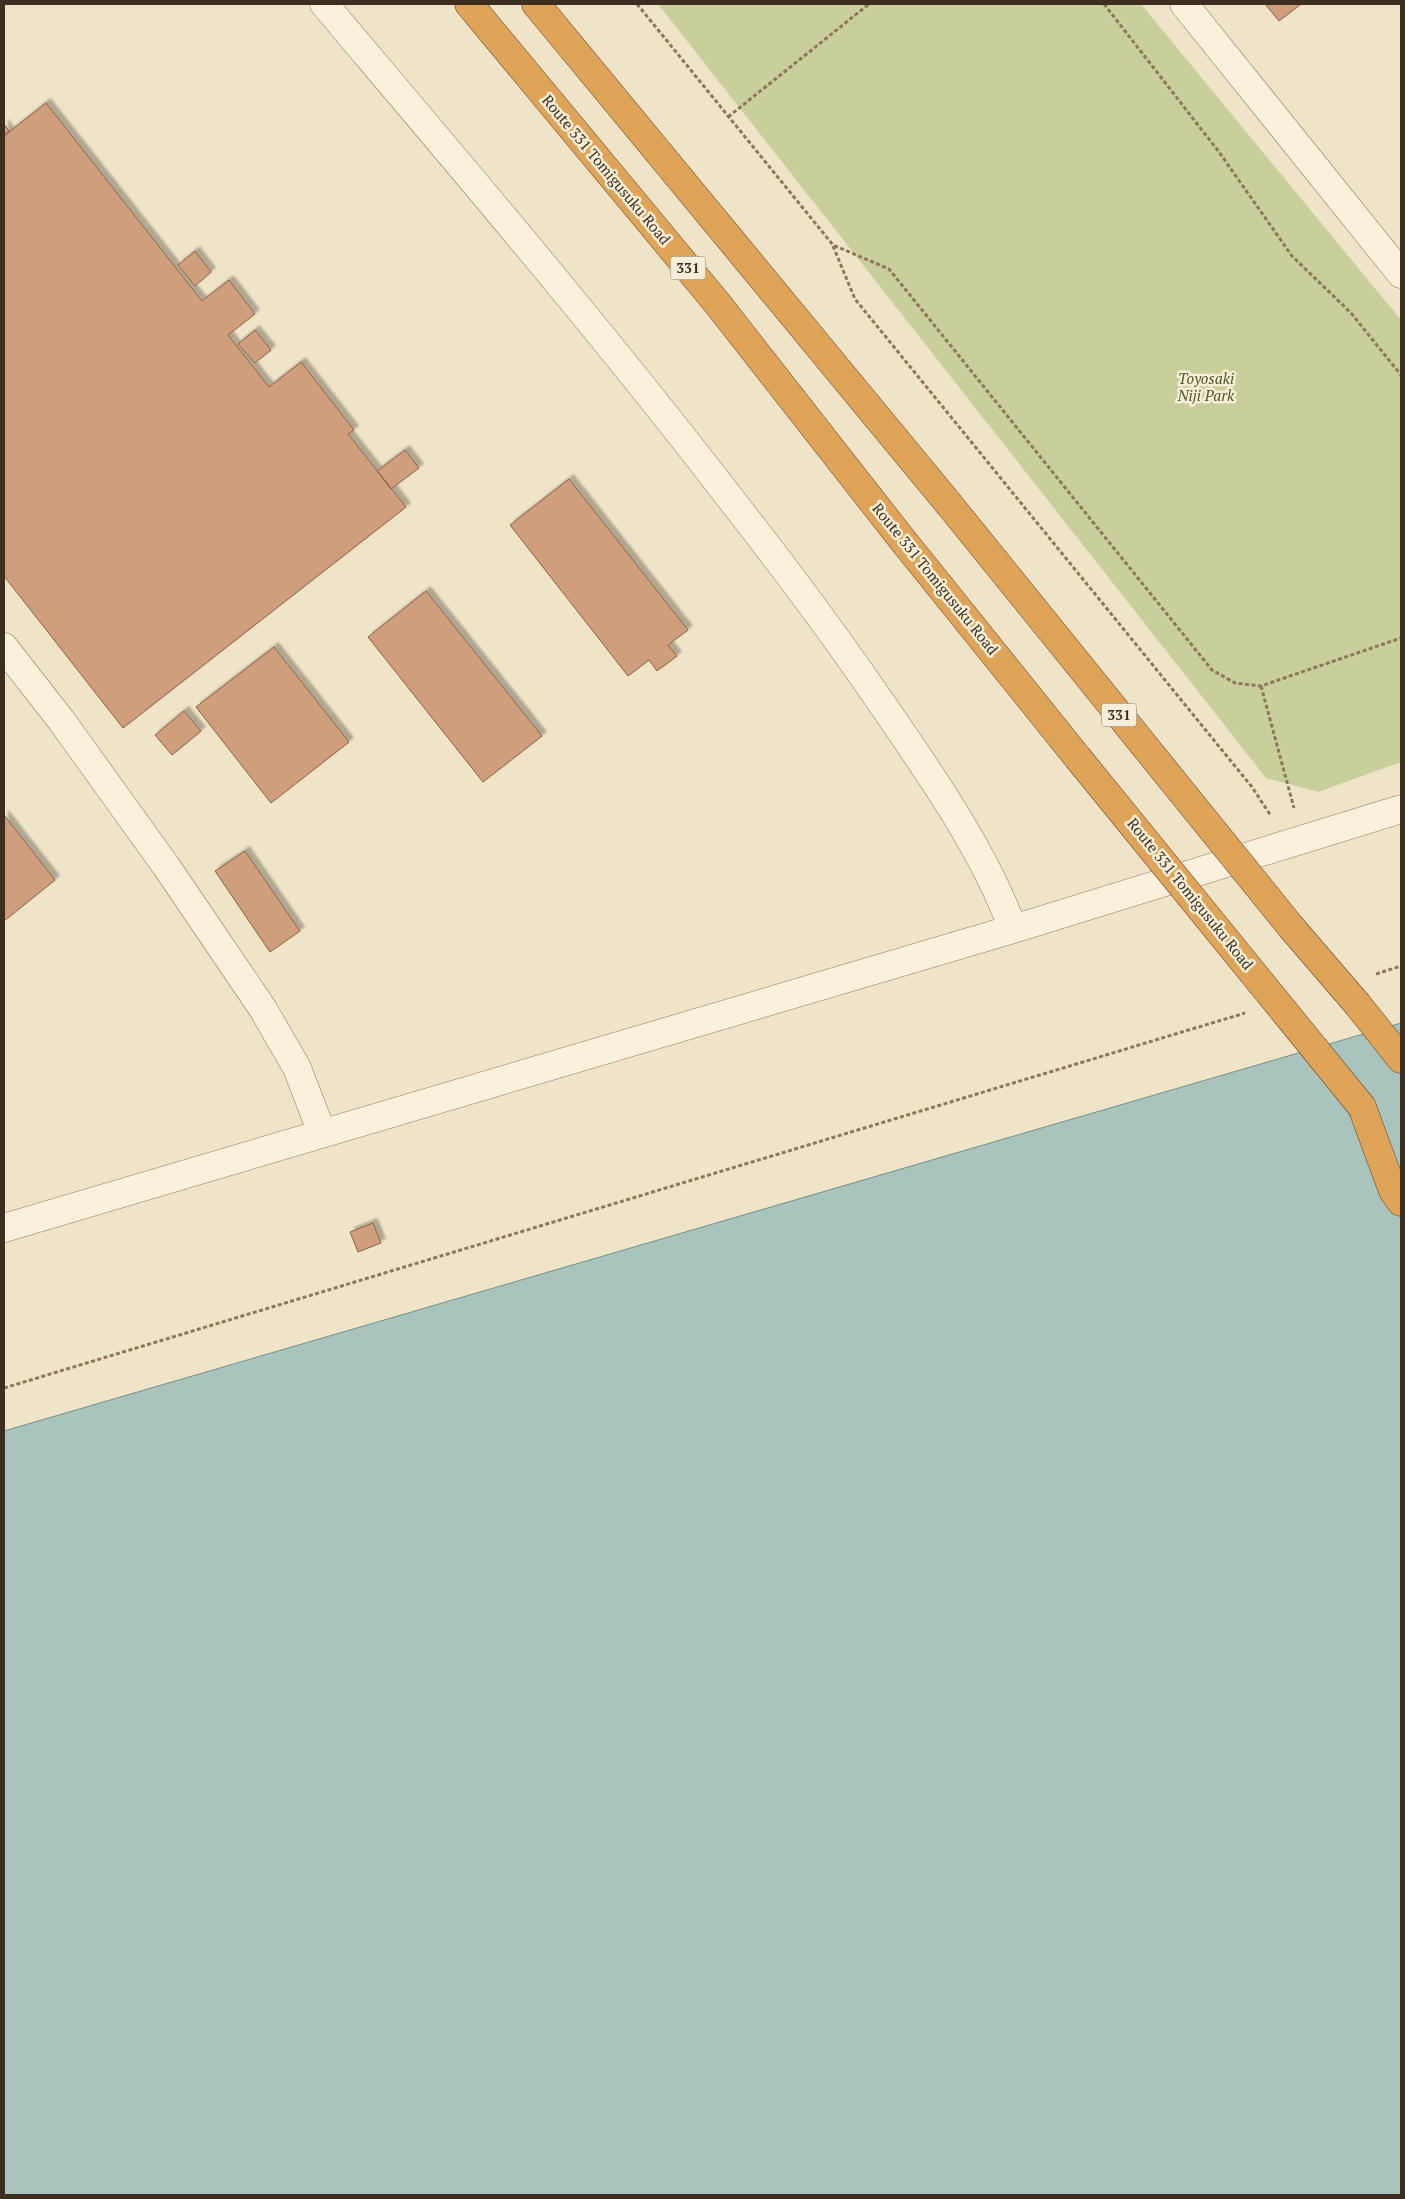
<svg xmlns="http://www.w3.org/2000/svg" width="1405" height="2199" font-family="'PT Serif',serif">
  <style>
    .green { fill: #c9cf9b }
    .water { fill: #a9c4bc; stroke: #6f938a }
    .building { fill: #cf9f7d; stroke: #8d5f41; filter: url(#shadow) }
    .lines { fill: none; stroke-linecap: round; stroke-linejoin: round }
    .minor-casing { stroke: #8d765c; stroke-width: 29 }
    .highway-casing { stroke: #5b4430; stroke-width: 29 }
    .path { stroke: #8d765c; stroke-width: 3; stroke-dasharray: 4 2.5; stroke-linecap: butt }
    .minor { stroke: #faf1dc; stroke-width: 28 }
    .highway { stroke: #e0a458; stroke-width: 28 }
    .highway-bridge-casing { stroke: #5b4430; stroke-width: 29; stroke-linecap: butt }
    .highway-bridge { stroke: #e0a458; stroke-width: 28 }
    .labels { text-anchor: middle; stroke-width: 5; stroke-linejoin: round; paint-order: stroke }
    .shield { fill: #f7eed8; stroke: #756857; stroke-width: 1 }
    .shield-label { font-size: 14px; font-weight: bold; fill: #3d2e20 }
    .street-label { font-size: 15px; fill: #3d2e20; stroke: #f7eed8 }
    .park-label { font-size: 15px; font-style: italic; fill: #4d5a26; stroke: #f7eed8 }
  </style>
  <defs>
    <filter id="shadow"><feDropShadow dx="4.5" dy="-4.5" stdDeviation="1" flood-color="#0004"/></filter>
  </defs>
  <rect width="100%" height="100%" fill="#f0e4c8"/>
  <path class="green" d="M 658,4 L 1141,4 L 1401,320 L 1401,762 L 1318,792 L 1266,778 Z"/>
  <path class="water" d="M 1401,1023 L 1401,2195 L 4,2195 L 4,1431 Z"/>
  <path class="building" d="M 1265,4 L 1301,4 L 1279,21 Z
    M 46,103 L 202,301 L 229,280 L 255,314 L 228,335 L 269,387 L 301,362 L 354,430 L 348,434 L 406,507 L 123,728 L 4,576 L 4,136 Z
    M 4,124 L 9,131 L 4,136 Z
    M 195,251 L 211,272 L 195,286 L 178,265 Z
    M 255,330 L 271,350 L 255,363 L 238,344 Z
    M 405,450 L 419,468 L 391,489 L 377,471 Z
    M 569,479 L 688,630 L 668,645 L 677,656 L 657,671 L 649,660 L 628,676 L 510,525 Z
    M 426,591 L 542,736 L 483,782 L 368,637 Z
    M 274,647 L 349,742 L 271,803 L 196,707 Z
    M 184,711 L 201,731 L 172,755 L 155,735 Z
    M 4,815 L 55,880 L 4,921 Z
    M 245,851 L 300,931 L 270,952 L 215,871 Z
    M 373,1223 L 381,1243 L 358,1252 L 350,1232 Z"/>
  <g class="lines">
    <defs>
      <path id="minor" d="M 324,4 C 464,170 605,335 737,507 C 780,562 822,618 862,675 C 916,754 980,840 1013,929
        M 1184,4 L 1401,274
        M 4,647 L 61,720 L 166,866 L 263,1009 L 297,1068 L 322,1133
        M 4,1228 L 1013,929 L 1401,809"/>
      <path id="highway" d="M 469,4 L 717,303 L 901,538 L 1078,758
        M 536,4 L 948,503
        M 1358,1005 L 1401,1059
        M 1362,1107 L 1393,1191 L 1401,1202"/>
    </defs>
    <use href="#minor" class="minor-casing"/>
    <use href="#highway" class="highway-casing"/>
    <path class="path" d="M 637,4 L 833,245 L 889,269 L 1212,670 L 1235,683 L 1261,686 L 1401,638
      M 1104,4 L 1219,152 L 1292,256 L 1351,313 L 1401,375
      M 728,117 L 869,4
      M 833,246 L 855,299 L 1252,787 L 1271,816
      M 1261,686 L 1294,808
      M 1376,974 L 1401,966
      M 4,1388 L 1245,1013"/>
    <use href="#minor" class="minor"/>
    <use href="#highway" class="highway"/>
    <defs>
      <path id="highway-bridge" d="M 948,503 L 1291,927 L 1358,1005
        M 1078,758 L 1362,1107"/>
    </defs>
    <use href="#highway-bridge" class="highway-bridge-casing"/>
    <use href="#highway-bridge" class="highway-bridge"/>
  </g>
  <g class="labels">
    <g class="shield">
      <rect x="670.5" y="256.5" width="35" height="23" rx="4"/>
      <rect x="1101.5" y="703.5" width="35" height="23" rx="4"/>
    </g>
    <g class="shield-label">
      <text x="688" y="273">331</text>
      <text x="1119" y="720">331</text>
    </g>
    <g class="street-label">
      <text transform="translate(606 170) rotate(50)" y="5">Route 331 Tomigusuku Road</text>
      <text transform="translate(935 579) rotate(51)" y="5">Route 331 Tomigusuku Road</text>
      <text transform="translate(1190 894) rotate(51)" y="5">Route 331 Tomigusuku Road</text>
    </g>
    <g class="park-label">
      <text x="1206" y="384">Toyosaki<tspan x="1206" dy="17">Niji Park</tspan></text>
    </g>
  </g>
  <rect width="1405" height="2199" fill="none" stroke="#3d2e20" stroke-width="10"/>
</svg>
